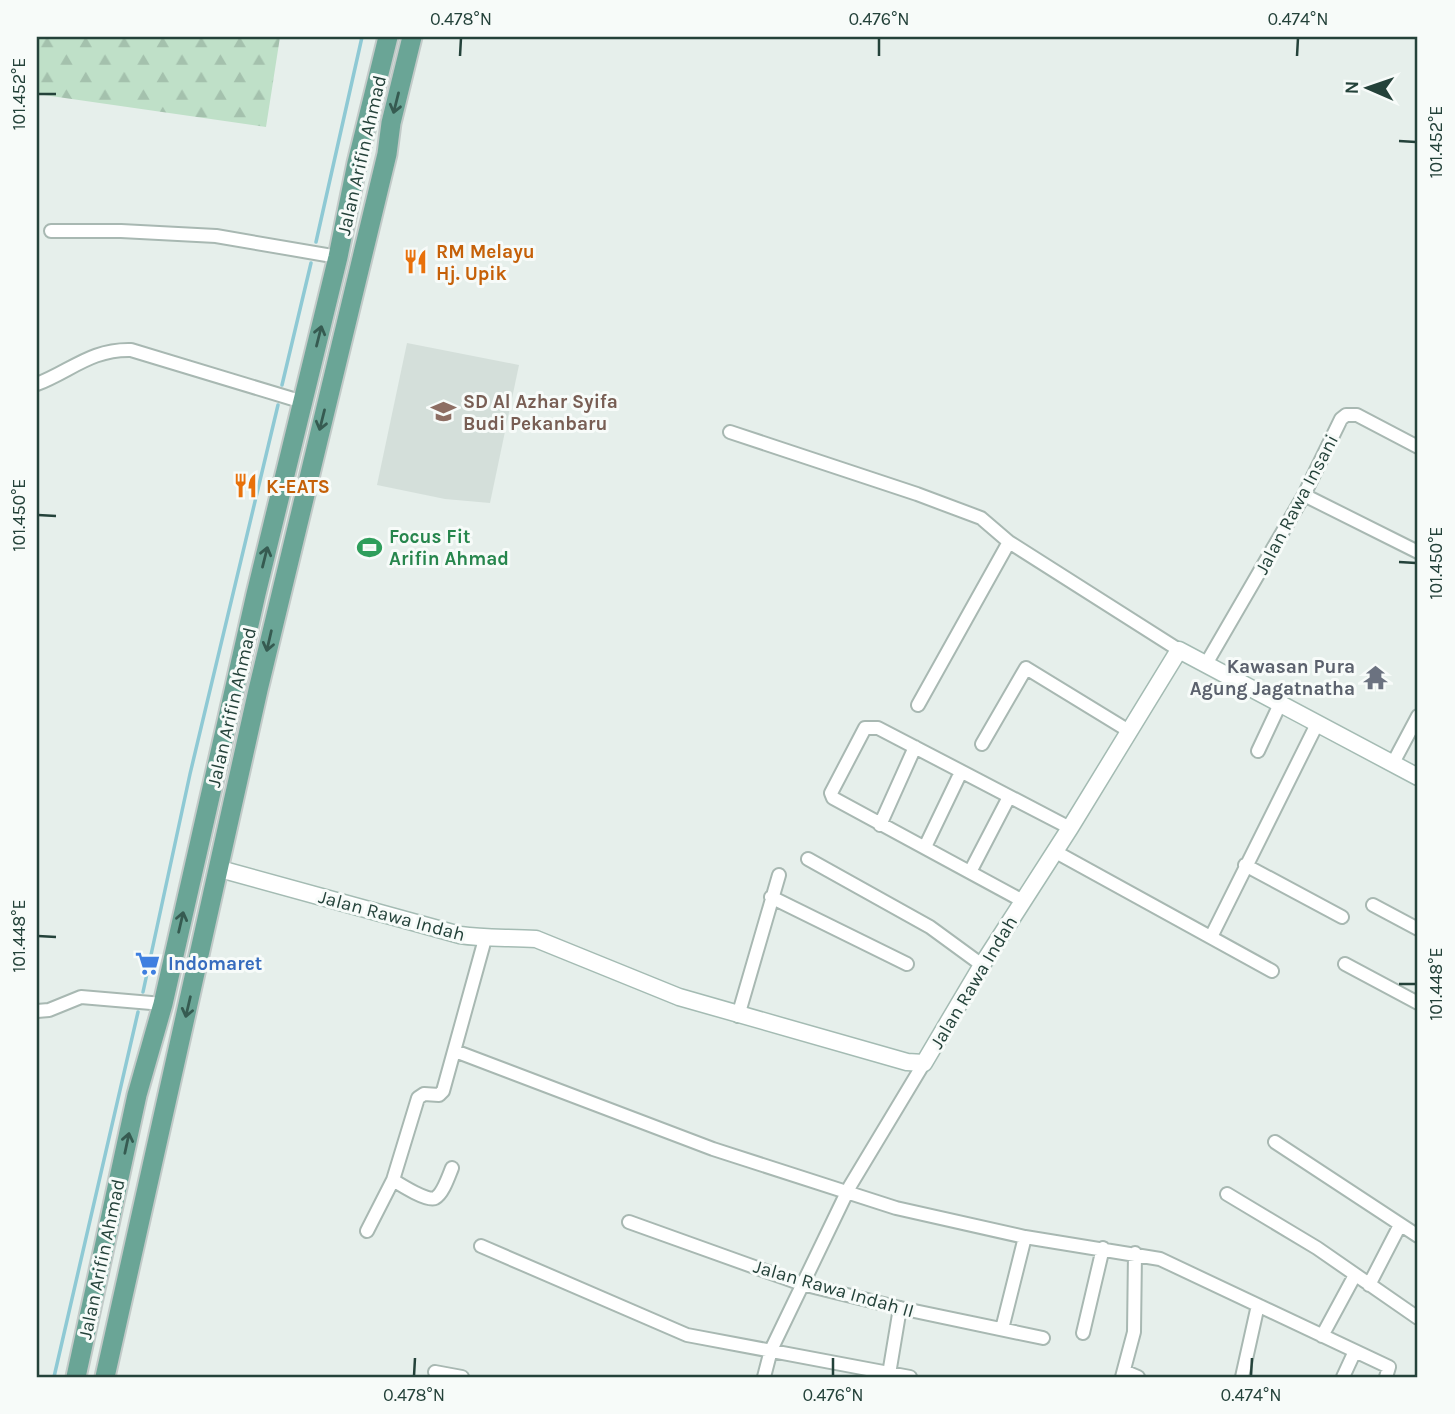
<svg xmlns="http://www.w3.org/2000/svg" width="1455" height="1414" font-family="Karla,sans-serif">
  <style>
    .built { fill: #d4dfda }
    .forest { fill: url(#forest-firs) }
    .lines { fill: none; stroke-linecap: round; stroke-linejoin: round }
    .stream { stroke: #8ec9d4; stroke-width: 3.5 }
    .street-casing { stroke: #a8b8b2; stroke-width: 16 }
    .secondary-casing { stroke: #a4bbb3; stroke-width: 19 }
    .primary-casing { stroke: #c2cac8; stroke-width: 23 }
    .street { stroke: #fff; stroke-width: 12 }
    .secondary { stroke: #fff; stroke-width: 16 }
    .primary { stroke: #6aa596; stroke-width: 19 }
    .oneway { stroke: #365b51 }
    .ticks { fill: none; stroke: #24423a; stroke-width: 2.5 }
    .labels { text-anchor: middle; stroke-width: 6; stroke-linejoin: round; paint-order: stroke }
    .street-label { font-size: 19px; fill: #24423a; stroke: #f7fbf9 }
    .food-label { font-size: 19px; font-weight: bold; fill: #c56008; stroke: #f7fbf9; text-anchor: start }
    .education-label { font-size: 19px; font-weight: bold; fill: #785e54; stroke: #f7fbf9; text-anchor: start }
    .leisure-label { font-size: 19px; font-weight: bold; fill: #27864d; stroke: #f7fbf9; text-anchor: start }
    .worship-label { font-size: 19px; font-weight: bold; fill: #5b616d; stroke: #f7fbf9; text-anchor: end }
    .shop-label { font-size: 19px; font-weight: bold; fill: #366cbe; stroke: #f7fbf9; text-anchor: start }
    .neatline { fill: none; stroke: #24423a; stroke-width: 2.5 }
    .ticks-label { font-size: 18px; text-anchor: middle; fill: #24423a }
  </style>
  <defs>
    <pattern id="forest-firs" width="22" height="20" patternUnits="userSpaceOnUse" patternTransform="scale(1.75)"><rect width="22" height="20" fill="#bfe0c8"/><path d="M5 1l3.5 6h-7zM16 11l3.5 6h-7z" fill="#a4c1ad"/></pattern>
  </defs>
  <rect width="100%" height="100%" fill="#e6efeb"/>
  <path class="built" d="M 407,343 L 519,365 L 490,503 L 445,499 L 377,485 Z"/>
  <path class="forest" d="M 37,37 L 280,37 L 266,127 L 37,94 Z"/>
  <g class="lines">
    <path class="stream" d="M 316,242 L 362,37
      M 282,385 L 311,263
      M 143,992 L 190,774 L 278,405
      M 54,1377 L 138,1012"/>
    <defs>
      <path id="street" d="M 51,231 L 121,231 L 216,236 L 338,257
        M 37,384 C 71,371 91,349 131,350 L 303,402
        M 730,432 L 917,494 L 981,518 L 1009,542 L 1179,650
        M 1304,495 L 1418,552
        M 1206,664 L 1304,495 L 1341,419 L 1346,415 L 1357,415 L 1418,447
        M 918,705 L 1009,542
        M 982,744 L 1026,668 L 1129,731
        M 1258,751 L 1280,704
        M 1393,763 L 1418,716
        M 880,825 L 915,747
        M 925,847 L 961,772
        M 1054,851 L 1272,971
        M 808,859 L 930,927 L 982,965
        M 1245,865 L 1342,917
        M 970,872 L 1009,797
        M 771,897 L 907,964
        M 1023,901 L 833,798 L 831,793 L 865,728 L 878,728 L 1070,828
        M 1373,905 L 1418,929
        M 1211,937 L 1317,724
        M 1345,964 L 1418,1003
        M 37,1011 L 49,1010 L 81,997 L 163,1004
        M 738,1016 L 779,875
        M 455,1051 L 713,1149 L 896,1208 L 1025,1237 L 1160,1259 L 1389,1367 L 1386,1377
        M 1275,1142 L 1418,1236
        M 393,1180 C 401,1185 428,1202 435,1198 C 443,1194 449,1175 452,1168
        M 1227,1194 L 1317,1248 L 1418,1318
        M 629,1222 L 802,1284 L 900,1308 L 1043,1338
        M 367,1231 L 393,1180 L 418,1098 L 424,1094 L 439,1095 L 443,1091 L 485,939
        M 481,1246 L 687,1335 L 910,1377
        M 1369,1285 L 1400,1225
        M 1002,1329 L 1025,1237
        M 1083,1333 L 1103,1248
        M 1322,1336 L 1355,1275
        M 1124,1371 L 1138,1377
        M 435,1372 L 462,1377
        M 889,1374 L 900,1308
        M 764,1377 L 771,1350 L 850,1186 L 924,1063
        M 1122,1377 L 1134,1332 L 1135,1253
        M 1242,1377 L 1258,1305
        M 1343,1377 L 1355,1351"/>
      <path id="secondary" d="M 220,869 L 460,935 C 486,939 510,937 536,939 L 679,997 L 907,1062 L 924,1063 L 982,965 L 1070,828 L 1179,650 L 1418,777"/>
      <path id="primary" d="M 76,1377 L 137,1095 L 163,1004 L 256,594 L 338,257 L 357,163 L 388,37
        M 105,1377 L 258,690 L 387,154 L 391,123 L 412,37"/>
    </defs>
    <use href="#street" class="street-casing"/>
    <use href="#secondary" class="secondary-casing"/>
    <use href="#primary" class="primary-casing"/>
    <use href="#street" class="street"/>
    <use href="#secondary" class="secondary"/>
    <use href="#primary" class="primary"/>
  </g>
  <defs><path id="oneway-shaft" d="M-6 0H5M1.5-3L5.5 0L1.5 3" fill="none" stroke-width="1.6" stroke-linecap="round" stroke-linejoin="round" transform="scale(1.75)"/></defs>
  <g class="oneway">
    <use href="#oneway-shaft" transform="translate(396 103) rotate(104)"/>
    <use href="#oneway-shaft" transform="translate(319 336) rotate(-76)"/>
    <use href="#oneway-shaft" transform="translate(322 420) rotate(104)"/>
    <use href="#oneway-shaft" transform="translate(265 557) rotate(-76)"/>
    <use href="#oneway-shaft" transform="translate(269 641) rotate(103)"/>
    <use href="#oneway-shaft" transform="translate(181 922) rotate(-77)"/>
    <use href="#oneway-shaft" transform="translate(188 1007) rotate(103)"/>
    <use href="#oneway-shaft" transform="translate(127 1143) rotate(-78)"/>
  </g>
  <path class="ticks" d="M 460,56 L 461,38M 879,56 L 879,38M 1297,56 L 1298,38M 38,94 L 56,94M 1399,141 L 1416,142M 38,515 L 56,516M 1399,562 L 1416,563M 38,936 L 56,937M 1399,984 L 1416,984M 414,1376 L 415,1358M 833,1376 L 833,1358M 1251,1376 L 1252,1358"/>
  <defs>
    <symbol id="restaurant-bare" viewBox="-9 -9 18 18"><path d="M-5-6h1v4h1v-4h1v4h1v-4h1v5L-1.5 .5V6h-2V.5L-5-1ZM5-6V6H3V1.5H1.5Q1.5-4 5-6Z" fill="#e8710a" stroke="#f7fbf9" stroke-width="2.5" paint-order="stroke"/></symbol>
    <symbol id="school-bare" viewBox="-9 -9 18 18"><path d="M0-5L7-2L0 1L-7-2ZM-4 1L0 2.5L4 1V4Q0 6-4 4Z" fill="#8d6e63" stroke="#f7fbf9" stroke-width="2.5" paint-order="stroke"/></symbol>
    <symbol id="stadium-bare" viewBox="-9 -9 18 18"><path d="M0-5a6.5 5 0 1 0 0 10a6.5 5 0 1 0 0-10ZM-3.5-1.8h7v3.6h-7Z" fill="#2e9e5b" stroke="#f7fbf9" stroke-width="2.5" paint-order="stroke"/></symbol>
    <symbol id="temple-bare" viewBox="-9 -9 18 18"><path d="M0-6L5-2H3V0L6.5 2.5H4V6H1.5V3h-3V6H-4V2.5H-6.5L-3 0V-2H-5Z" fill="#6b7280" stroke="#f7fbf9" stroke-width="2.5" paint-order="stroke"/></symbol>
    <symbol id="supermarket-bare" viewBox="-9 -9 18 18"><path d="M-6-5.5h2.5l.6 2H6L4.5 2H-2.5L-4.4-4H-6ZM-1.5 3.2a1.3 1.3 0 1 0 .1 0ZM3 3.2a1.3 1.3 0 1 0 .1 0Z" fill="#3f7fe0" stroke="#f7fbf9" stroke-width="2.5" paint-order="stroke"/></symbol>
  </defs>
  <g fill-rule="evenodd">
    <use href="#restaurant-bare" x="398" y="244" width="35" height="35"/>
    <use href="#school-bare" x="426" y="394" width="35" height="35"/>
    <use href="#restaurant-bare" x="228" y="468" width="35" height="35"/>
    <use href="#stadium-bare" x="352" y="530" width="35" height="35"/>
    <use href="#temple-bare" x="1358" y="660" width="35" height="35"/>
    <use href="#supermarket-bare" x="130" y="946" width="35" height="35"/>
  </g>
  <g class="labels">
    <g class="street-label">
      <text transform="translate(361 155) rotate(-77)" y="7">Jalan Arifin Ahmad</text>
      <text transform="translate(1296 504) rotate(-62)" y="7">Jalan Rawa Insani</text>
      <text transform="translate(231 707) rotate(-77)" y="7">Jalan Arifin Ahmad</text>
      <text transform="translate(392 915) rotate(15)" y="7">Jalan Rawa Indah</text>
      <text transform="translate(973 982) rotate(-59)" y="7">Jalan Rawa Indah</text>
      <text transform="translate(101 1259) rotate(-78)" y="7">Jalan Arifin Ahmad</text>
      <text transform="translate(834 1288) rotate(16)" y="7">Jalan Rawa Indah II</text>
    </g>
    <g class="food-label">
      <text x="436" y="258">RM Melayu<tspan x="436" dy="22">Hj. Upik</tspan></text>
      <text x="266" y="493">K-EATS</text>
    </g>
    <g class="education-label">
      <text x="463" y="408">SD Al Azhar Syifa<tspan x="463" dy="22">Budi Pekanbaru</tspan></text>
    </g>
    <g class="leisure-label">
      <text x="389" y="543">Focus Fit<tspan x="389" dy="22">Arifin Ahmad</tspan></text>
    </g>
    <g class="worship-label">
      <text x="1355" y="673">Kawasan Pura<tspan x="1355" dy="22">Agung Jagatnatha</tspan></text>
    </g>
    <g class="shop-label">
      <text x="168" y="970">Indomaret</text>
    </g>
  </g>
  <rect width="1455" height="1414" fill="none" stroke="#f7fbf9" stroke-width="77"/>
  <g transform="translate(1368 88) rotate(272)" stroke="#f7fbf9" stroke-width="5" paint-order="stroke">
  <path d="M0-5L12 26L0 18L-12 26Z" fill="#24423a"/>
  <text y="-10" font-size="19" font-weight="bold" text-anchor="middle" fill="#24423a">N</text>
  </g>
  <rect x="38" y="38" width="1378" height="1338" class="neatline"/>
  <g class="ticks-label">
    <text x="461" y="25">0.478°N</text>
    <text x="879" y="25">0.476°N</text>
    <text x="1298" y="25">0.474°N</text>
    <text transform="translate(19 94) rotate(-90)" y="6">101.452°E</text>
    <text transform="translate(1436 142) rotate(-90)" y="6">101.452°E</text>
    <text transform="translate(19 515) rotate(-90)" y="6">101.450°E</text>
    <text transform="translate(1436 563) rotate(-90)" y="6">101.450°E</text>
    <text transform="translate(19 936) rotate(-90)" y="6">101.448°E</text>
    <text transform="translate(1436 984) rotate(-90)" y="6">101.448°E</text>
    <text x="414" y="1401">0.478°N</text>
    <text x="833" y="1401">0.476°N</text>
    <text x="1251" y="1401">0.474°N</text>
  </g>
</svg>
